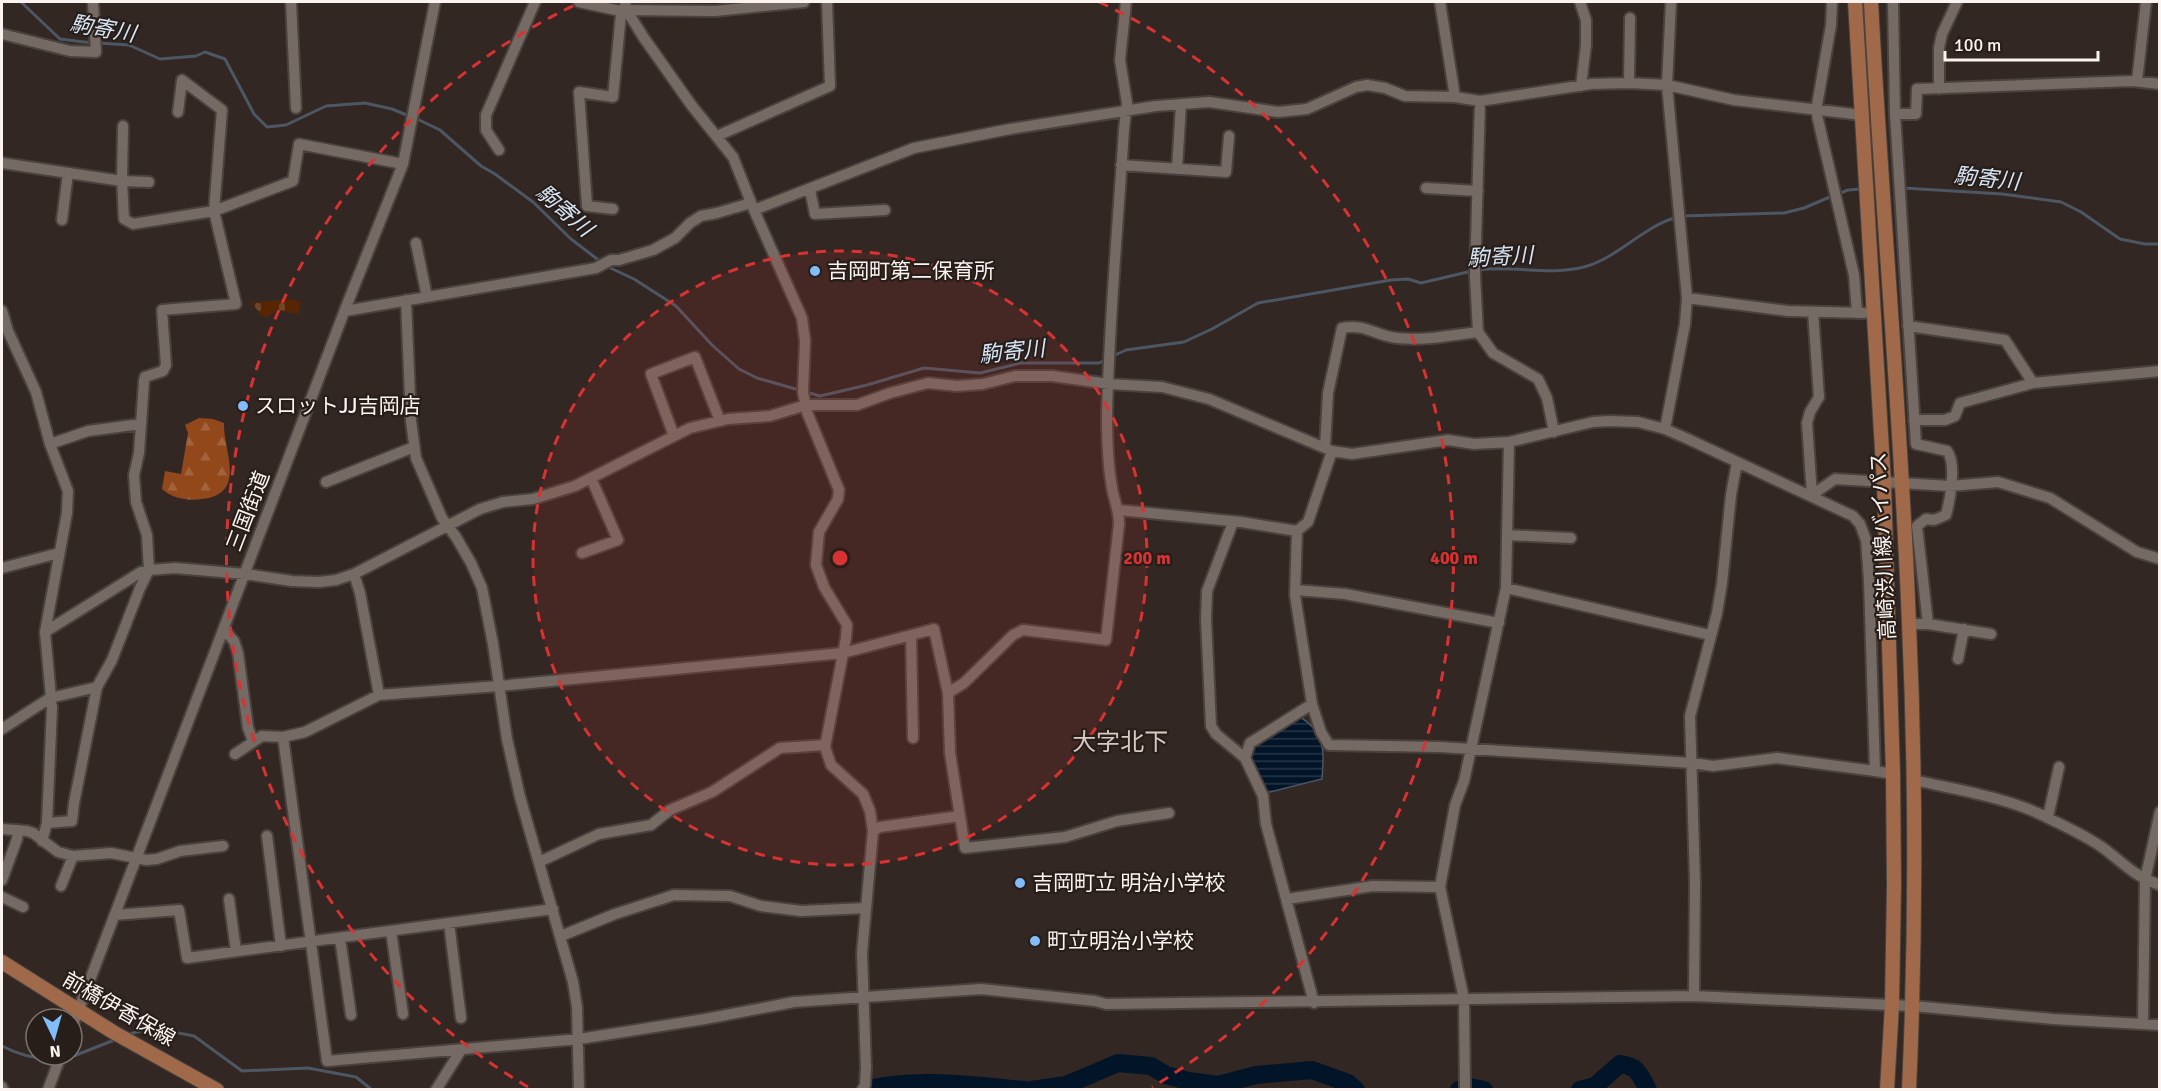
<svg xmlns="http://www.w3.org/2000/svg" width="2161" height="1091" font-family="Signika,'Noto Sans JP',sans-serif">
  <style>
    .forest { fill: url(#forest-firs) }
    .cemetery { fill: url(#cemetery-stones) }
    .water { fill: url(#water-rules); stroke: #4c5763; stroke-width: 1.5 }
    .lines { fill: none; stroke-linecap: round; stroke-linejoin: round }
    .stream { stroke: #4c5763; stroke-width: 3 }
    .river { stroke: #021427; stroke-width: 18 }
    .minor-casing { stroke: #4a423e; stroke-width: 14 }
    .major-casing { stroke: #4a423e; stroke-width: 16 }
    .minor { stroke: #766a64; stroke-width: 10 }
    .major { stroke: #9f694a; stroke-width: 14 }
    .ring { fill: none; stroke: #d83232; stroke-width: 3; stroke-dasharray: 10 8 }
    .poi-dot { fill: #80bdfa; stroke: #281e19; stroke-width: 2 }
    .labels { text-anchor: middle; stroke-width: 4.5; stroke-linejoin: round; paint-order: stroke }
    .poi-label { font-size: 21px; fill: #faf3ef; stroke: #281e19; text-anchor: start }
    .street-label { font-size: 21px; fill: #faf3ef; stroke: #281e19 }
    .water-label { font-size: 22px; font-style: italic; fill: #d5e5f6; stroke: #281e19 }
    .quarter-label { font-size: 24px; fill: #d7c9c2; stroke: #281e19 }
    .centre { fill: #d83232; stroke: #281e19; stroke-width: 3 }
    .ring-label { font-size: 18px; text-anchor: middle; font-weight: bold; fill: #d83232; stroke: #281e19; stroke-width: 4.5; stroke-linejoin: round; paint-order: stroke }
  </style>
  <defs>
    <pattern id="forest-firs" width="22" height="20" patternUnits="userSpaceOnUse" patternTransform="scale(1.5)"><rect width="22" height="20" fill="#92481a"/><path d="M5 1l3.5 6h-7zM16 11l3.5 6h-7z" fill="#a2633c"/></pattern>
    <pattern id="cemetery-stones" width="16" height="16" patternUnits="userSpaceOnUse" patternTransform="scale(1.5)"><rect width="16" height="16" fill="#582503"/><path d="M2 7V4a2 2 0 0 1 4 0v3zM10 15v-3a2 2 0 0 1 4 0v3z" fill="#714528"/></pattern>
    <pattern id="water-rules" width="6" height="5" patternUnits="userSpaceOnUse" patternTransform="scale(1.5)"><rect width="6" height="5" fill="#021427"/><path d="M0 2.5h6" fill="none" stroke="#283747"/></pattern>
  </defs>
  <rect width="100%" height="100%" fill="#322722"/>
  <path class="forest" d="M 199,418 L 213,419 L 224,423 C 223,451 248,494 202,499 C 188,501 173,499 162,489 L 165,471 L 181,474 L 188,433 L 185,425 Z"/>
  <path class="cemetery" d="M 287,299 L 301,302 L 298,314 L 277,310 L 265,318 L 261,315 L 252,303 Z"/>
  <path class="water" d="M 1299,716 C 1326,733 1324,750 1322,779 L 1266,793 L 1248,755 L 1253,745 Z"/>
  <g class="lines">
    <path class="stream" d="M 21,2 L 60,39 L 84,42 L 129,45 L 160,59 L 196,56 L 205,52 L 225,59 L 254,114 L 267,127 L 286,125 L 326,106 L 365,103 L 392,109 L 409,116
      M 415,118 L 440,130 L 481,166 L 495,174 L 533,202 L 571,239 L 601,262
      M 1903,188 L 2002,194 L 2061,202 L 2081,212 L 2120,239 L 2145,244 L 2160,244
      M 1838,194 L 1848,190 L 1861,189
      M 1683,216 L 1784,213 L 1804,208 L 1832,196
      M 606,266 L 634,279 L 676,306 L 712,345 L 739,369 L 757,378 L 820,396 L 867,385 L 924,368 L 980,373 L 1021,363 L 1099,363 L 1107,359
      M 1478,270 C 1513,265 1549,276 1584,267 C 1618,258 1642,227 1677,217
      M 1113,356 L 1126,350 L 1184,342 L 1212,329 L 1258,303 L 1391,280 L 1408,279 L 1421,283 L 1472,271
      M 125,1035 L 153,1028 L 194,1036 L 242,1071 L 308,1068 L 356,1077 L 372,1090
      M 2,1046 C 19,1055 38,1060 58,1058
      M 64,1058 L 71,1057 L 117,1039"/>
    <path class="river" d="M 864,1090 C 916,1077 971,1085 1024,1090
      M 1031,1090 L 1066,1085 L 1118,1063 L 1151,1066 L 1166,1075 L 1188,1081 L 1218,1085 L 1256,1075 L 1312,1070 L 1348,1083 L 1356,1090
      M 1459,1090 L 1470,1087 L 1484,1090
      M 1580,1090 L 1595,1086 L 1620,1064 C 1638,1066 1640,1075 1648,1090"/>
    <defs>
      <path id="minor" d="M 291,2 L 296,108
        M 579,2 L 616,10 L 715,11 L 804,2
        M 625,2 L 627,11 L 644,38 L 692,106 L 733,157 L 754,210 L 802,318 L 805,341 L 803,392 L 807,412 L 839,490 L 838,499 L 819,532 L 816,565 L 824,587 L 847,625 L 846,638 L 825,747 L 831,765 L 863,794 L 870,811 L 873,831 L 862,953 L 866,1068 L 865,1085 L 862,1090
        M 1440,2 L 1455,97
        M 1580,2 L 1586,20 L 1586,45 L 1581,86
        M 1832,2 L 1831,25 L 1816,111 L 1854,275 L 1857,312
        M 1893,2 L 1895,114
        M 2,34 L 70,51 L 96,52 L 93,2
        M 2137,81 L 2146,2
        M 1629,83 L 1630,18
        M 1939,89 L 1939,48 L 1942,34 L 1957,2
        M 1480,101 L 1475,276 L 1478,332 L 1493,353 L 1538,379 L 1547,398 L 1554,432
        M 123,126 L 122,181 L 149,182
        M 717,136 L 830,86 L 827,2
        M 499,150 L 486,130 L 486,115 L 535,2
        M 2,163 L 122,181 L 124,219 L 133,224 L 214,211 L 293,181 L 299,144 L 403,164
        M 1121,165 L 1226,172 L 1229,136
        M 1177,169 L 1181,104
        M 1426,188 L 1478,191
        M 810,190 L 815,214 L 885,210
        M 613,209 L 587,206 L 579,92 L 613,97 L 621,14 L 627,11
        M 754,210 L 914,148 L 1010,129 L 1156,106 L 1209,102 L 1278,112 L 1307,109 L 1356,87 L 1367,85 L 1385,88 L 1405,96 L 1455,97 L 1480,101 L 1591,84 L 1629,83 L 1667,85 L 1734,100 L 1862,115
        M 62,220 L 68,173
        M 416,243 L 427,297
        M 1687,298 L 1788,311 L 1864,313
        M 406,300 L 411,421 L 416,458 L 442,518 L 456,537 L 471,563 L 482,588 L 493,644 L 507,739 L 520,797 L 573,982 L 577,1007 L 579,1090
        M 2,311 L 8,331 L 36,392 L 50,444 L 68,491 L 67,513 L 45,632
        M 345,311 L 596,268 L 611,260 L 619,260 L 653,250 L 675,238 L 690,223 L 701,216 L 717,213 L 751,203
        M 1908,326 L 2005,340 L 2033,383
        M 1914,420 L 1945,420 L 1955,416 L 1960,403 L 2033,383 L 2160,371
        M 1665,429 L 1685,324 L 1687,298 L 1667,85 L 1671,2
        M 674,436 L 651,374 L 695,357 L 720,421
        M 50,444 L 88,431 L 141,424
        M 1325,447 L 1328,393 L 1342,328 C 1365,323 1376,336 1397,338 C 1424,341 1452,335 1478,332
        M 326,482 L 414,447
        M 1812,495 L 1835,479 L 1950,486 L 1998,482 L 2050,498 L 2137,552 L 2160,559
        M 1812,495 L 1807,423 L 1810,412 L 1819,397 L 1813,312
        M 1119,510 L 1241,522 L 1297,531 L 1295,595 L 1312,704 L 1321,732 L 1329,745 L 1440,747 L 1692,763 L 1713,766 L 1777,758 L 1875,771
        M 1233,522 L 1207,591 L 1206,619 L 1211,726 L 1216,734 L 1245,758 L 1263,796 L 1266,824 L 1314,1003
        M 1297,531 L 1308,522 L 1332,451
        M 1507,535 L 1571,538
        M 582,553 L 618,540 L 591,478
        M 2,568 L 59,553
        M 354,574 L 360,593 L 379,695
        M 1506,588 L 1710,635
        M 1296,590 L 1345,594 L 1499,623
        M 1909,624 L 1928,624 L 1917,526 L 1926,519 L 1934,520 L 1946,515 C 1950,500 1957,463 1947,451 L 1916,444 L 1895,114 L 1916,114 L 1917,89 L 2132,81 L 2160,84
        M 1928,624 L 1991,634
        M 224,630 L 234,641 L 238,653 L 248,728 L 253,741
        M 911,635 L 913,738
        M 1958,659 L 1964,629
        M 948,693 L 964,683 L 1013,635 L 1023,630 L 1106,640 L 1119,524 C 1119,513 1116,504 1113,493 C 1108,469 1107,441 1107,416 C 1109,320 1118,225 1124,129 L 1127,103 L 1120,60 L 1126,2
        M 2,729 L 50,698 L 97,687
        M 283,737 L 327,1061 L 579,1039 L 705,1019 L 794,1002 L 981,989 L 1095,1001 L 1106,1004 L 1694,996 L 1913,1006 L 2053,1019 L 2160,1025
        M 235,754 L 262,736 L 283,737 L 305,732 L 379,695 L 499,686 L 843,653 L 934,629 L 948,693 L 950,753 L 965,848 L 1065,837 L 1117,821 L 1169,813
        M 1245,758 L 1250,743 L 1312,704
        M 1914,780 C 1957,790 2011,798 2050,819 C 2069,828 2090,838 2106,850 C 2125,865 2136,877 2160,885
        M 2048,817 L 2059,767
        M 47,823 L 72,821 L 74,803 L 97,687 L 112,660 L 140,588 L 149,570 L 147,535 L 136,502 L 134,475 L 139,453 L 144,381 L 145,377 L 163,371 L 166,365 L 162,310 L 236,304 L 214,211 L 222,110 L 182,80 L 178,112
        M 2,829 L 27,831 L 33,833 L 58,852 L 73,856 L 111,853 L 146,860 L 157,859 L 180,851 L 223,846
        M 873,831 L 880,827 L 960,816
        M 267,836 L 281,946
        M 42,841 L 47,823 L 52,708 L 45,632 L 141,572 L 149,570 L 175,568 L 245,574 L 292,581 L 319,582 L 336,580 L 354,574 L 480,509 L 503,502 L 533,499 L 575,486 L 690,428 L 728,419 L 770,416 L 806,405 L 857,405 L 890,393 L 928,383 L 957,386 L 983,384 L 1015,376 L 1052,376 L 1109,384 L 1162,387 L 1209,399 L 1332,451 L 1352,454 L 1448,440 L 1474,444 L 1509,442 L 1593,422 L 1609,421 L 1638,422 L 1665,429 L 1688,439 L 1853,516 L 1860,524 L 1866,540 L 1869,581 L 1875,771 L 1893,774
        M 539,862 L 599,834 L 651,825 L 670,810 L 712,792 L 780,748 L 825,745
        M 2,880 L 17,839 L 18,830
        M 61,886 L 73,856
        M 2,897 L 23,907
        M 229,899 L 236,951
        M 1287,899 L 1373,886 L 1440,887
        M 115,915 L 179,910 L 187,958 L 553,909
        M 449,923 L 461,1018
        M 391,931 L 403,1014
        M 561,936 L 615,914 L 674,895 L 730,896 L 761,906 L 801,911 L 866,908
        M 340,938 L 351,1015
        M 1694,996 L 1695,883 L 1690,716 L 1717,613 L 1722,583 L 1731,495 L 1737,462
        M 2143,1024 L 2145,880 L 2160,812
        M 72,1027 L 346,307 L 403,164 L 435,2
        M 2,1087 L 3,1090
        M 48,1090 L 61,1055
        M 436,1090 L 461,1050
        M 1465,1090 L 1464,999 L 1440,887 L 1455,805 L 1464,781 L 1506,588 L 1509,442"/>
      <path id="major" d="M 1855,2 L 1884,483 L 1893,774 L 1894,885 L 1892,1005 L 1887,1090
        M 1871,2 C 1882,209 1901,417 1909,624 C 1916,779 1916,935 1909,1090
        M 2,962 L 113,1032 L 217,1090"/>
    </defs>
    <use href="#minor" class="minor-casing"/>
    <use href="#major" class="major-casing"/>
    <use href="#minor" class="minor"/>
    <use href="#major" class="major"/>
  </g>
  <circle cx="840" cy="558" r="307" fill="#d83232" fill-opacity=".12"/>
  <g class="ring">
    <circle cx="840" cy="558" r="307"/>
    <path d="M528 1087A614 614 0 0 1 581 2M1099 2A614 614 0 0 1 1152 1087"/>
  </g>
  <g class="poi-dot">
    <circle cx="815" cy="271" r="6"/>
    <circle cx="243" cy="406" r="6"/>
    <circle cx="1020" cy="883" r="6"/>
    <circle cx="1035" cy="941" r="6"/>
  </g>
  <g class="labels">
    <g class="poi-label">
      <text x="827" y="278">吉岡町第二保育所</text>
      <text x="255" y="413">スロットJJ吉岡店</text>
      <text x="1032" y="890">吉岡町立 明治小学校</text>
      <text x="1047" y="948">町立明治小学校</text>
    </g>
    <g class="street-label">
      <text transform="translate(248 511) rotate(-69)" y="7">三国街道</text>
      <text transform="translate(1883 546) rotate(-93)" y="7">高崎渋川線バイパス</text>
      <text transform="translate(119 1009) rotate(30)" y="7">前橋伊香保線</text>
    </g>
    <g class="water-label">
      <text transform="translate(103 28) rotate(10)" y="8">駒寄川</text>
      <text transform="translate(1987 178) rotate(6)" y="8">駒寄川</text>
      <text transform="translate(565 210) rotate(41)" y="8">駒寄川</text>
      <text transform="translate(1500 256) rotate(-3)" y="8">駒寄川</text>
      <text transform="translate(1012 351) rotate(-6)" y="8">駒寄川</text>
    </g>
    <g class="quarter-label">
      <text x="1120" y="750">大字北下</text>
    </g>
  </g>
  <circle cx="840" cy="558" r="9" class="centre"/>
  <g class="ring-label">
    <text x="1147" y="564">200 m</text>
    <text x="1454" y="564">400 m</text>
  </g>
  <rect width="2161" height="1091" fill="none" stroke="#faf3ef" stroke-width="6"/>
  <g transform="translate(54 1037) rotate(175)"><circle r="28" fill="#281e19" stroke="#7c736f" stroke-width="1.5"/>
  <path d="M0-4.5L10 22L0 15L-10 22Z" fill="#80bdfa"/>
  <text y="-9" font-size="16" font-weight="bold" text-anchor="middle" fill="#faf3ef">N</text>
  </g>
  <path d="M1945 51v9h153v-9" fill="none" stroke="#faf3ef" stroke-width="3"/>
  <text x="1954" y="51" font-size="18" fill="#faf3ef" stroke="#281e19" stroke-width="4.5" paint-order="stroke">100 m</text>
</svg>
